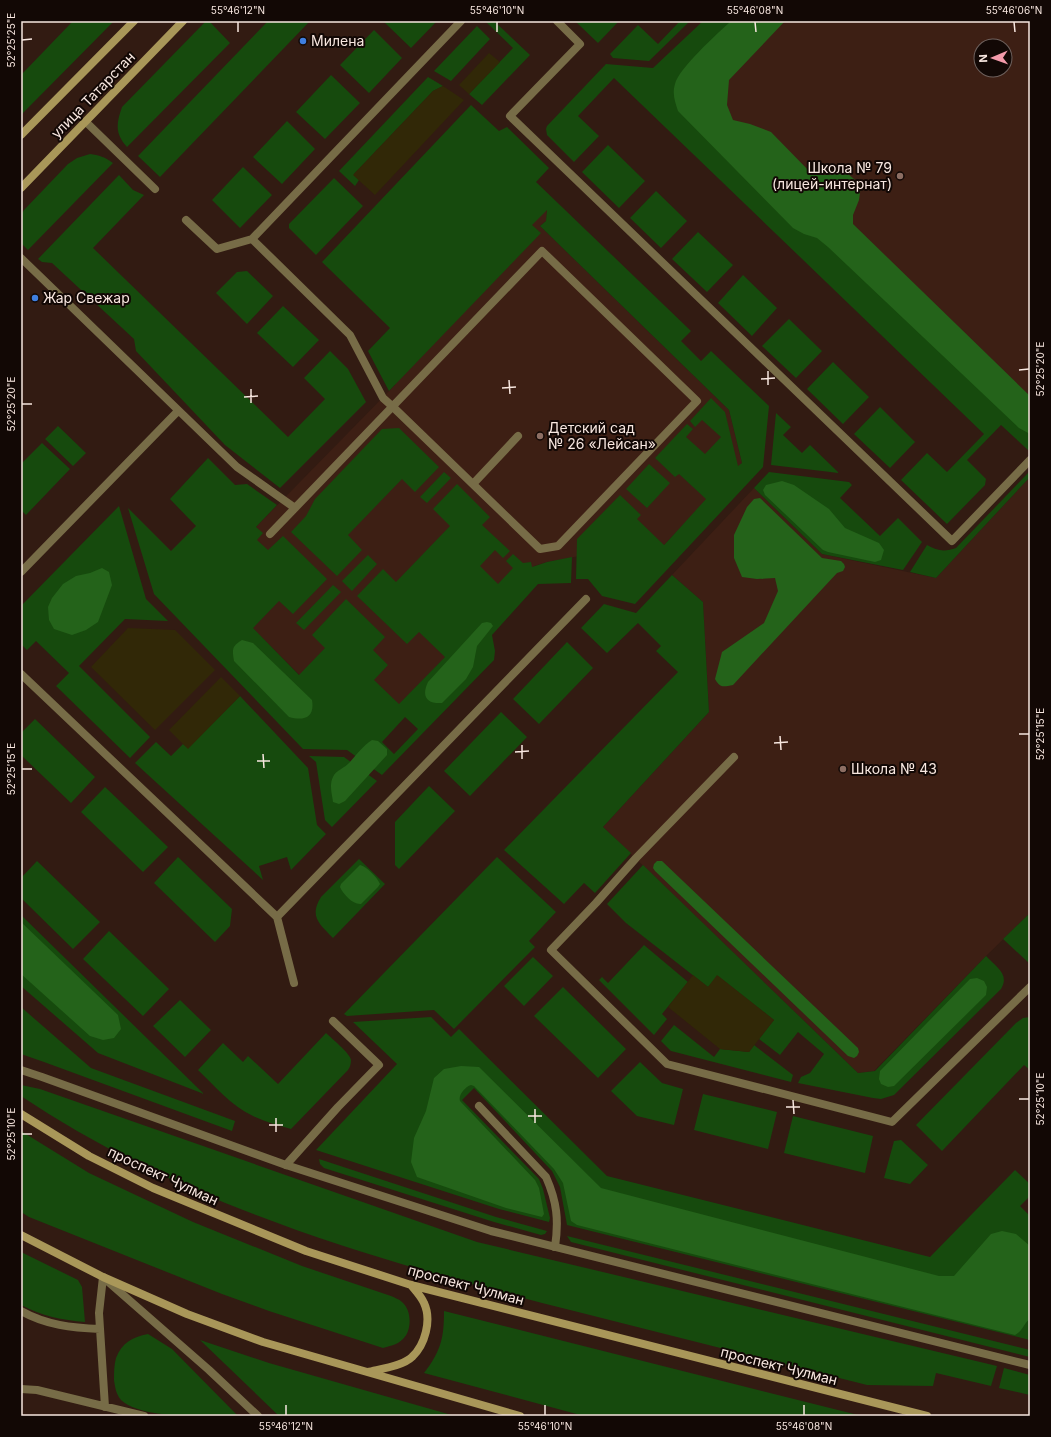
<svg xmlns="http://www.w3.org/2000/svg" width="1051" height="1437" font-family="Inter,sans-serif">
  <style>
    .built { fill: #3d1f14; fill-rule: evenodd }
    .green { fill: #164a0d; fill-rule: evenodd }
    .forest { fill: #24631a }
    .sand { fill: #312807 }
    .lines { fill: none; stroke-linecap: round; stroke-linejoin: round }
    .lane { stroke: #776c47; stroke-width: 8 }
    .street { stroke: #776c47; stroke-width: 8 }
    .secondary { stroke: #a99759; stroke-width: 8 }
    .ticks { fill: none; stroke: #f8e7e0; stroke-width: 1.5 }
    .shop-dot { fill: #3f7fe0; stroke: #120805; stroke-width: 1.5 }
    .education-dot { fill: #8d6e63; stroke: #120805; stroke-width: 1.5 }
    .labels { text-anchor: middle; stroke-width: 4; stroke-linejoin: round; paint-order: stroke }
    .poi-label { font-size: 14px; fill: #f8e7e0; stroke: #120805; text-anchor: start }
    .street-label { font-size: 14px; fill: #f8e7e0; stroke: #120805 }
    .neatline { fill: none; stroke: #f8e7e0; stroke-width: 1.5 }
    .ticks-label { font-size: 10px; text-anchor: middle; fill: #f8e7e0 }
  </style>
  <rect width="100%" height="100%" fill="#321b12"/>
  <path class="built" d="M 767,21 L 1030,21 L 1030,404 L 721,128 L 724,68 ZM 981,46 L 1005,46 L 1005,70 L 981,70 Z
    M 547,209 L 546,221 L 540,226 L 729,410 L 742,463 L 646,564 L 628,547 L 547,562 L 534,566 L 365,740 L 204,580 L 395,385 L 417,315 Z
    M 1030,477 L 1030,913 L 986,956 L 874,1071 L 858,1073 L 603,827 L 709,712 L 703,602 L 672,575 L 754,488 L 822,554 L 936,578 Z"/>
  <path class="green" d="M 73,21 L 114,21 L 21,115 L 21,75 Z
    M 206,21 L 209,21 L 230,43 L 127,147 C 115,134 116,124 122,107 Z
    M 268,21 L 310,21 L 160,177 L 138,156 Z
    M 383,21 L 437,21 L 411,48 Z
    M 485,21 L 494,21 L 530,55 L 482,105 L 469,94 L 513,48 Z
    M 575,21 L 619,21 L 598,43 Z
    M 680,21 L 690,21 L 649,61 L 613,58 L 610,54 L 638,25 L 658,44 Z
    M 703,21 L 767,21 L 724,68 L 721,128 L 1030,404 L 1030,448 L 1028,450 L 1001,425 L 967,460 L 986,479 L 985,485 L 947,524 L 901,480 L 927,453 L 947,472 L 984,434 L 614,78 L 578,116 L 599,136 L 574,162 L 547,135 L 546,129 L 547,126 L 606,64 L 653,68 Z
    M 477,26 L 490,39 L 451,81 L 434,71 Z
    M 374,30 L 402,58 L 369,93 L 340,65 Z
    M 331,75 L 360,103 L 325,139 L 296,112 Z
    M 428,77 L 443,86 L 433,91 L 354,174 L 359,180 L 355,186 L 339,171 Z
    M 471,105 L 499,131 L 507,127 L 549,168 L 536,182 L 691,331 L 681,341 L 701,361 L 711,351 L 769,406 L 763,467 L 635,604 L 602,596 L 588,579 L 576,579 L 577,539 L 620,495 L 641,515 L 637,519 L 664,545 L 667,542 L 706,499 L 679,474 L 675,477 L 655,458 L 687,424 L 693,429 L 686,437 L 705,454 L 721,437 L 702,420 L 695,427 L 690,421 L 711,398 L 725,412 L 738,466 L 742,463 L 729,410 L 540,226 L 546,221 L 547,210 L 532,225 L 541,233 L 389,391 L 368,351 L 390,328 L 322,262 Z
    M 287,121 L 315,149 L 282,184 L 253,157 Z
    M 608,145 L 645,181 L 619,208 L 582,172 Z
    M 90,154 C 99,155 105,157 113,163 L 28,250 L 21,243 L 21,215 L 24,210 L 68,164 L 77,158 Z
    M 243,167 L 272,195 L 240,228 L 212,200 Z
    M 119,175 L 133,190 L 144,195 L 93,248 L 288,437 L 325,399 L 304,378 L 330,351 L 348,369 L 366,402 L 280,488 L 225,445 L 136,351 L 134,339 L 52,263 L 42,262 L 38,259 Z
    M 334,178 L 363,206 L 316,255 L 289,228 L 289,224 Z
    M 656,191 L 687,221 L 661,248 L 630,218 Z
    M 698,232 L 733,265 L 707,292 L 672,259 Z
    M 247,271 L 273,296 L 247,324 L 216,293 L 237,272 Z
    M 743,275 L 777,308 L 752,336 L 718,303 Z
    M 283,306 L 319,340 L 293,367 L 257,333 Z
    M 789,319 L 822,351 L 796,378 L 762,346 Z
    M 833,362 L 869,397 L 843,424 L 807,389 Z
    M 880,407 L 915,442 L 890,468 L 854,434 Z
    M 776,413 L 791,427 L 783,435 L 802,453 L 810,445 L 839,473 L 771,465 Z
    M 58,426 L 86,453 L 73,466 L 45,439 Z
    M 399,428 L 439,467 L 415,492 L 402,479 L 348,535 L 362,550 L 337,576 L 291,532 L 306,516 L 315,499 L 382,429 Z
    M 42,443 L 70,469 L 26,515 L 21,510 L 21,464 Z
    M 208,458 L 235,485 L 247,484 L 277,505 L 256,527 L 263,533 L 257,540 L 268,550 L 283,536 L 327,579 L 293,614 L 279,601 L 253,628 L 299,675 L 325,648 L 312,635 L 346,599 L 385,637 L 373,650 L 388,665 L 374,680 L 399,704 L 445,657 L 419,632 L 407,644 L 357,596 L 383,569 L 396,582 L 450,526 L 433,509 L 457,484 L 490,517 L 482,525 L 510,551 L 503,558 L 495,550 L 480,566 L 498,584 L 513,568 L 506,561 L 513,554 L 523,563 L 531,562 L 532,567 L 547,562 L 572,557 L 571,583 L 538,584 L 492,635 L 495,651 L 494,660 L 382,775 L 347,750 L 303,749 L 154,594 L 128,508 L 171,551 L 196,526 L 170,499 ZM 405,717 L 418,729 L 394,754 L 382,742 Z
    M 649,464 L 670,483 L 647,508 L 626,489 Z
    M 1030,471 L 1030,477 L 936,578 L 910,572 L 927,545 C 937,551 945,552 956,548 Z
    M 444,472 L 451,478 L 427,503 L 420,497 Z
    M 769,472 L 849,482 L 852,485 L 840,498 L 880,536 L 898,518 L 922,542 L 903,570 L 822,554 L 754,488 Z
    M 119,506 L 146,599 L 168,621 L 125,619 L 79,666 L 150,737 L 130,758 L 56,686 L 69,673 L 36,641 L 27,650 L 21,644 L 21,606 Z
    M 368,555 L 377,564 L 352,591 L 342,581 Z
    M 672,575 L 703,602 L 709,712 L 603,827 L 631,853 L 595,893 L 584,883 L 564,904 L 504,850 L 678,672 L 656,651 L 661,646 L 638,623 L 607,653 L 581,628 L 604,604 L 636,613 Z
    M 333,585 L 341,592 L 304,630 L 296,623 Z
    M 567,642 L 593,668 L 539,724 L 513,699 Z
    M 240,696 L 308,768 L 317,825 L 326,834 L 291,870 L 287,857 L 259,866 L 263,880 L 135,763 L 156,742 L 171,756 L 183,744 L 188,748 Z
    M 501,712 L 527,737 L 470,796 L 444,771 Z
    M 35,719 L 95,777 L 71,803 L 21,755 L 21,733 Z
    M 309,756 L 344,757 L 377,781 L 332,827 L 325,820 L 316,762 Z
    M 429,786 L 455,811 L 399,869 L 395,865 L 395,822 Z
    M 105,787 L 168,847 L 143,872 L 81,812 Z
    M 178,857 L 232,909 L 230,926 L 215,942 L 154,883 Z
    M 497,857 L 556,912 L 529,941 L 535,947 L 454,1029 L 434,1010 L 347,1016 L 344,1014 Z
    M 359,859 L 385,884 L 333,938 C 319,924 309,916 321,897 Z
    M 37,861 L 100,922 L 73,949 L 21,898 L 21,878 Z
    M 643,865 L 858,1073 L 875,1071 L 986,956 C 996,967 1010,974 1001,989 L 894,1095 L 881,1099 L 873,1098 L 798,1083 L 801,1077 L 810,1073 L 824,1054 L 798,1032 L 780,1055 L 759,1039 L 774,1020 L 718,976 L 708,987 L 626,923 L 607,904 Z
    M 1030,913 L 1030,964 L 1003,939 Z
    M 21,915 L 204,1094 L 98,1053 L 21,986 Z
    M 109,931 L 169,989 L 143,1016 L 83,959 Z
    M 644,945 L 688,982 L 662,1014 L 667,1019 L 654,1035 L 599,980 L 602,977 L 608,983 Z
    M 533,957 L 553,976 L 524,1006 L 504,986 Z
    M 563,987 L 626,1049 L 598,1078 L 534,1016 Z
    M 180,1000 L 211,1030 L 185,1057 L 153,1026 Z
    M 21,1007 L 91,1068 L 235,1121 L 232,1131 L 44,1062 L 21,1054 Z
    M 431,1017 L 451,1037 L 459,1029 L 607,1176 L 930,1257 L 1015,1170 L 1030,1184 L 1030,1196 L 1020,1206 L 1030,1216 L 1030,1340 L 567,1225 L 560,1187 L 552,1171 L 474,1088 L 462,1100 L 539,1179 L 543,1189 L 550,1218 L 549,1222 L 499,1209 L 316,1150 L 397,1064 L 353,1022 Z
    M 1030,1017 L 1030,1070 L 1024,1065 L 942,1151 L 916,1125 L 1016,1023 L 1023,1018 Z
    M 674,1025 L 714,1057 L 720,1049 L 749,1052 L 754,1045 L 793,1075 L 791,1082 L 671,1051 L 661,1041 Z
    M 326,1033 C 332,1039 350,1053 351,1060 C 351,1064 350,1067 348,1070 L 291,1129 C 278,1125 265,1122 253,1116 C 231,1106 215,1086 198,1070 L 223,1043 L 243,1062 L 248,1056 L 278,1084 Z
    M 640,1062 L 662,1083 L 683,1089 L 674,1125 L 637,1116 L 611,1091 Z
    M 21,1085 L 40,1089 L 477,1242 L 997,1366 L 991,1386 L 936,1373 L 933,1386 L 867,1385 C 771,1361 674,1336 578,1312 C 385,1263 188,1208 21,1096 Z
    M 703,1094 L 777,1112 L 768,1149 L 694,1130 Z
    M 793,1116 L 873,1136 L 865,1173 L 784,1153 Z
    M 21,1131 L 89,1173 L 193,1222 L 302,1266 L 391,1296 C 395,1298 399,1299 402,1302 C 412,1310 412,1331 403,1339 C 397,1345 390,1346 383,1348 L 269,1311 L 222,1294 L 29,1217 L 21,1212 Z
    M 901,1140 L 928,1165 L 910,1184 L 884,1178 L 894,1141 Z
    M 319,1159 L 496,1217 L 547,1231 L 545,1234 L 541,1235 L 494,1222 L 324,1168 L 320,1164 Z
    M 567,1236 L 1030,1350 L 1030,1357 L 571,1242 Z
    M 21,1252 L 78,1280 L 82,1287 L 85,1322 C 62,1320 42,1316 21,1305 Z
    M 444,1311 L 862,1416 L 584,1416 L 424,1373 C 441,1351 444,1338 444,1311 Z
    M 148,1334 L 172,1349 L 238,1416 C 210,1416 142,1420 121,1400 C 116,1394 115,1387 114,1380 C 114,1373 114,1365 116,1358 C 122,1343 132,1337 148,1334 Z
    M 200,1340 L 269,1363 L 455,1416 L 279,1416 Z
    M 1004,1368 L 1030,1375 L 1030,1395 L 999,1388 Z"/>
  <path class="forest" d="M 731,21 L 785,21 L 729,80 L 727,105 L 733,120 L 750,124 L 771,132 L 812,174 L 823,175 L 847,173 L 861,185 L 859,200 L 853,215 L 853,224 L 1030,396 L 1030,434 L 1019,428 L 828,247 L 817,238 L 804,234 L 793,228 L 678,111 C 675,102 672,94 675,84 C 679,68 717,34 731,21 Z
    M 782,481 L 794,485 L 829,509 L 845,528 L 879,543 L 884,550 L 881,560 L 875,562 L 828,552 L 823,550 L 765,495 L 763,490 L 766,485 Z
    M 760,498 L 822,558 L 841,561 L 844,564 L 845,567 L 843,571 L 837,573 L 733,685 C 723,687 720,688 715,679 L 722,652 L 764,623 L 778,591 L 775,578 L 757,579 L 742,577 L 734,558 L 734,535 L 747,507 L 754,499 Z
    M 102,568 L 109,572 L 112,585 L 98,622 L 86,630 L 72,635 L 54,629 L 49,620 L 48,607 L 52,598 L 63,584 L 76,576 L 90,573 Z
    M 487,622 L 491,623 L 493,626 L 477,646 L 473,667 L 466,679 L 442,703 C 427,704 421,697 428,682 L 482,623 Z
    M 242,640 L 253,643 L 312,700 C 315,718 304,721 289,717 L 234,661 C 232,649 232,646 242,640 Z
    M 372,740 L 378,741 L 387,749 L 387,755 L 345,801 L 339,804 L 333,802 C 332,794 329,785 333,777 C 336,770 345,768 350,762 C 357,754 363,746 372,740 Z
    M 657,861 L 662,861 L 858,1048 L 859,1052 L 857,1056 L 854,1058 L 848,1056 L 655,871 L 653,868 L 654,864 Z
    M 360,865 C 367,867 377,877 380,884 L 378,887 L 361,904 C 353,905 343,894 340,887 L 341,884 Z
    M 21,922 L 118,1015 L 121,1029 L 114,1038 L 103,1040 L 90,1036 L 21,974 Z
    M 977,978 L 984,981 L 987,987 L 986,995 L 894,1086 L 888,1087 L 881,1084 L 879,1079 L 880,1071 L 970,979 Z
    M 461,1066 L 479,1067 L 601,1188 L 939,1276 L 954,1276 L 991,1234 L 1002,1231 L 1016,1234 L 1030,1246 L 1030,1319 C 1023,1324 1023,1331 1015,1335 L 577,1225 L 571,1221 L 563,1183 L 554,1169 L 474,1086 L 471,1085 C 465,1087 458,1095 460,1101 L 535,1180 L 539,1188 L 544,1214 L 542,1217 L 506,1208 L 417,1177 L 411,1162 L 414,1138 L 426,1111 L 434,1078 L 444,1069 Z"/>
  <path class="sand" d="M 489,53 L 500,62 L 469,94 L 459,85 Z
    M 443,86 L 464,100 L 375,195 L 353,175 L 433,91 Z
    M 128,628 L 175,630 L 215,670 L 155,730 L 91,667 Z
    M 221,677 L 240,696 L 188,749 L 169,730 Z
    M 693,975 L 708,987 L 717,975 L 774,1020 L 749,1052 L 720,1049 L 668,1007 Z"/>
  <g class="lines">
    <path class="lane" d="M 557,21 L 580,44 L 510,116 L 952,541 L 1030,460
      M 86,122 L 155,189
      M 186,220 L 217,249 L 252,239 L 461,21
      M 252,239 L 350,335 L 383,398 L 392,406 L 540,549 L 558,546 L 697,401 L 542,251 C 451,346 360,440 270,534
      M 21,258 L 237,467 L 295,508
      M 473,484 L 518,436
      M 21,572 L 178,411
      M 21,674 L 277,917 L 294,983
      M 734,757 L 636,858 L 596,903 L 551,950 L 667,1064 L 892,1122 L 1030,987
      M 277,917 L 586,599
      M 479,1106 L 546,1177 C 557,1202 559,1220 555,1247
      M 286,1165 L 338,1107 L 379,1065 L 333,1021
      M 103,1277 L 99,1313 L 105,1407
      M 21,1311 C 46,1325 72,1328 100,1329
      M 21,1389 L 37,1390 L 144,1416"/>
    <path class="street" d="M 21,1070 L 42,1077 L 286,1165 L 491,1231 L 1030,1365
      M 105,1279 L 209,1370 L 258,1416"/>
    <path class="secondary" d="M 21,135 L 134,21
      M 21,188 L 183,21
      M 21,1114 L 89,1156 L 153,1188 L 306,1251 L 411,1285 L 927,1416
      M 21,1235 L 103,1277 L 187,1314 L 263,1342 L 520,1416
      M 368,1372 C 380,1369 403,1366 412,1357 C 425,1345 432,1320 424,1303 C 421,1296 415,1290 411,1285"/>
  </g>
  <path class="ticks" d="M 238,22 L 238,32M 497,22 L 497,32M 755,22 L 756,32M 1014,22 L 1015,32M 22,40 L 32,39M 1019,370 L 1029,369M 768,371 L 768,385M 761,379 L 775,378M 509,380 L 510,394M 502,388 L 516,387M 251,389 L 251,403M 244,397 L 258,396M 22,404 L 32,404M 1019,734 L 1029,734M 780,736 L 781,750M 774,743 L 788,742M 522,745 L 522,759M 515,752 L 529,751M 263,754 L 264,768M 257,761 L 270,761M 22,769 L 32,769M 1019,1099 L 1029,1099M 793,1100 L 794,1114M 786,1107 L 800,1107M 535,1109 L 535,1123M 528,1116 L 542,1116M 276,1118 L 276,1132M 269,1125 L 283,1125M 22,1134 L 32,1134M 286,1405 L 286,1415M 545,1405 L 545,1415M 804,1405 L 804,1415"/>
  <g class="shop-dot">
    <circle cx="303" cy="41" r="4"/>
    <circle cx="35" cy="298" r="4"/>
  </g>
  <g class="education-dot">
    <circle cx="900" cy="176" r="4"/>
    <circle cx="540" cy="436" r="4"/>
    <circle cx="843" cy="769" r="4"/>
  </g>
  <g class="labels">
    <g class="poi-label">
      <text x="311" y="46">Милена</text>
      <text x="892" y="173" text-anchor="end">Школа № 79<tspan x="892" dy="16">(лицей-интернат)</tspan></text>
      <text x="43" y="303">Жар Свежар</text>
      <text x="548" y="433">Детский сад<tspan x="548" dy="16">№ 26 «Лейсан»</tspan></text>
      <text x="851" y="774">Школа № 43</text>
    </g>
    <g class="street-label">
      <text transform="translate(93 95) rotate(-46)" y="5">улица Татарстан</text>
      <text transform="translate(163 1176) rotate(25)" y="5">проспект Чулман</text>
      <text transform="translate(466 1285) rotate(15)" y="5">проспект Чулман</text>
      <text transform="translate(779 1366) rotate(14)" y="5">проспект Чулман</text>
    </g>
  </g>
  <rect width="1051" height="1437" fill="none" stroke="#120805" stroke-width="44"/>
  <g transform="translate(993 58) rotate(268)"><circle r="19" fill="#120805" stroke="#6e615d"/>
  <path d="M0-3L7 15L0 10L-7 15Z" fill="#f39aaa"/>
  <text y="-6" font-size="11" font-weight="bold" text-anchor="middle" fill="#f8e7e0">N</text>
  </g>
  <rect x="22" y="22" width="1007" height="1393" class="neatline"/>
  <g class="ticks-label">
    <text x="238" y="14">55°46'12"N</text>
    <text x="497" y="14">55°46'10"N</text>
    <text x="755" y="14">55°46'08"N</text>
    <text x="1014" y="14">55°46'06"N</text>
    <text transform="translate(11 40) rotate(-90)" y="4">52°25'25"E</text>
    <text transform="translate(1040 369) rotate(-90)" y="4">52°25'20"E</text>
    <text transform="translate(11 404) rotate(-90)" y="4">52°25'20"E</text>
    <text transform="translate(1040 734) rotate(-90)" y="4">52°25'15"E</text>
    <text transform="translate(11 769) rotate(-90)" y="4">52°25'15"E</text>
    <text transform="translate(1040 1099) rotate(-90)" y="4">52°25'10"E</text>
    <text transform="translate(11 1134) rotate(-90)" y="4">52°25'10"E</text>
    <text x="286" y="1430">55°46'12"N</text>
    <text x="545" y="1430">55°46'10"N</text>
    <text x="804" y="1430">55°46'08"N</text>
  </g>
</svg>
